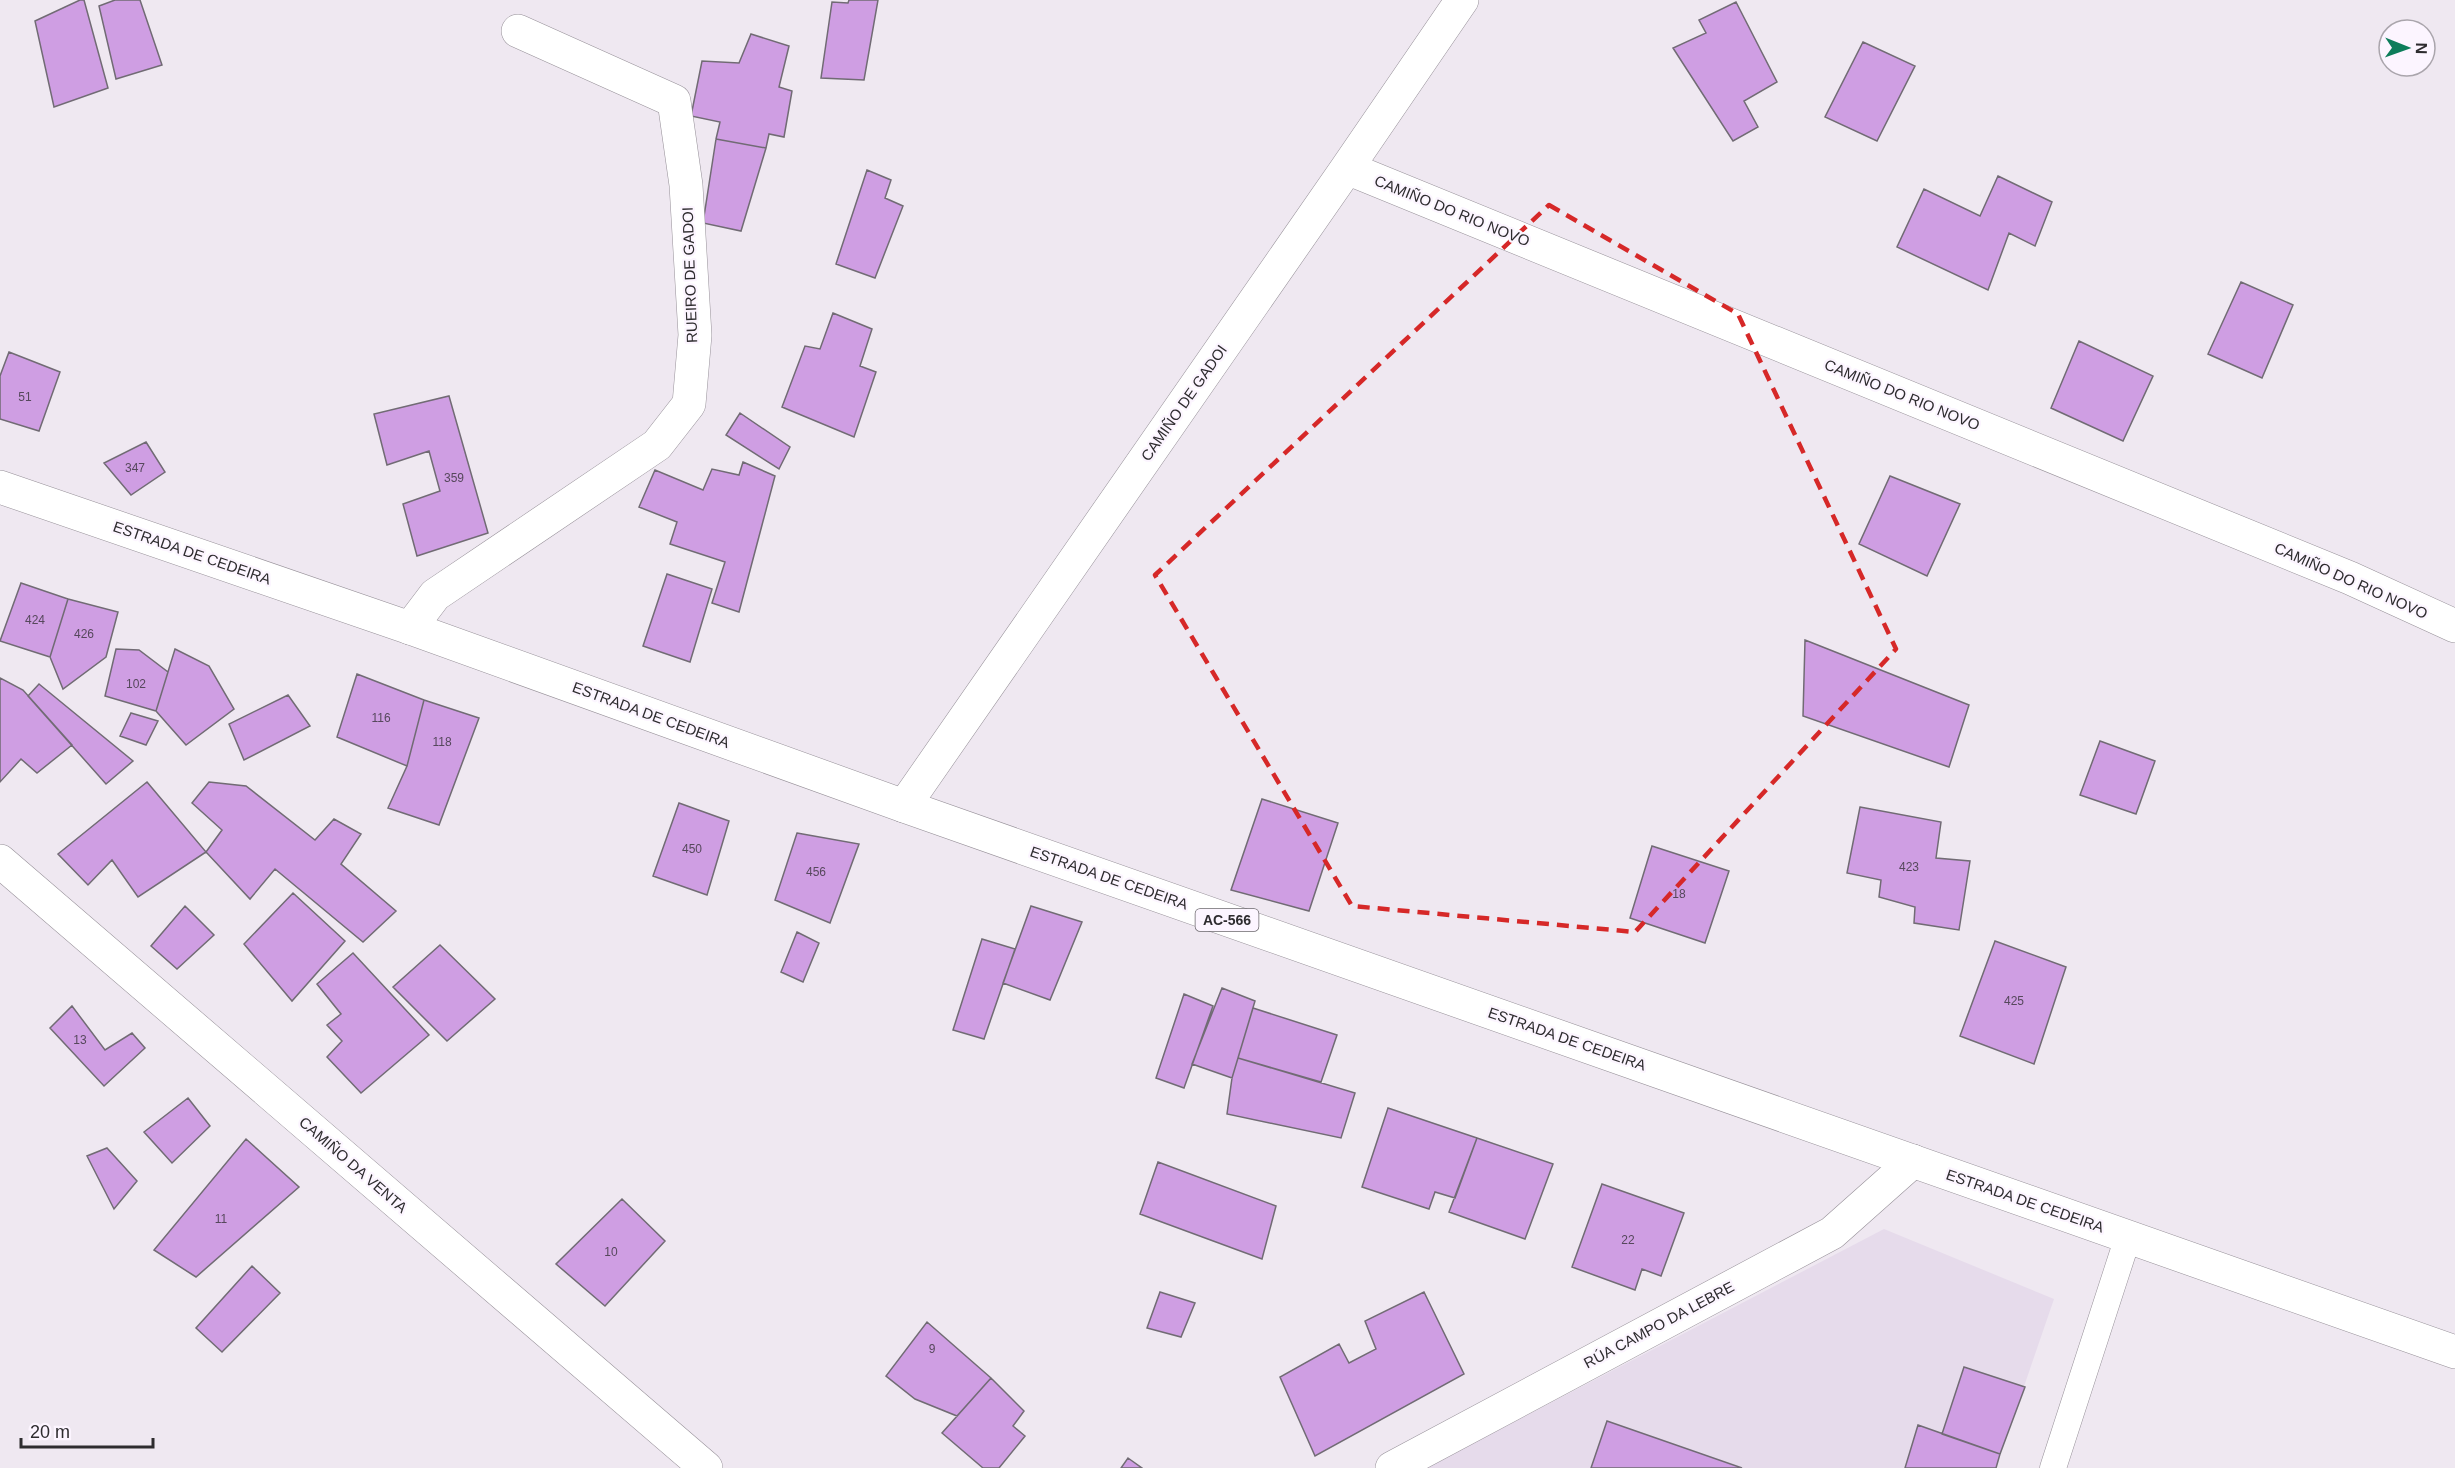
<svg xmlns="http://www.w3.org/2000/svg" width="2455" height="1468" font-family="Arial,sans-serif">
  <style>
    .built { fill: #e6dbeb }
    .building { fill: #cf9ee3; stroke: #716b74; stroke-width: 1.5 }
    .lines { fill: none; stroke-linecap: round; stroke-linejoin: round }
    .service-casing { stroke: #979199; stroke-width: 27 }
    .minor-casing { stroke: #979199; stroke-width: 34 }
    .primary-casing { stroke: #979199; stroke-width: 34 }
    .service { stroke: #fff; stroke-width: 26 }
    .minor { stroke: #fff; stroke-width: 33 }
    .primary { stroke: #fff; stroke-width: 33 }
    .marked { fill: none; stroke: #d62828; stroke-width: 4.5; stroke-dasharray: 12 8; stroke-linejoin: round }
    .labels { text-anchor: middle; stroke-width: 4.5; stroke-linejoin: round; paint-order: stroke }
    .number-label { font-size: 12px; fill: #56485c }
    .shield { fill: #fcf5ff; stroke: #6c686d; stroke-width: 1.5 }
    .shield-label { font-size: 14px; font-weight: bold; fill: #2e2c2f }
    .street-label { font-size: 15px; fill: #2e2c2f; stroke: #fcf5ff }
  </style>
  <rect width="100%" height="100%" fill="#efe8f1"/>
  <path class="built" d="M 1884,1229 L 2054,1299 L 1996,1468 L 1426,1468 Z"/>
  <path class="building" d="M 80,0 L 84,0 L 108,88 L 54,107 L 35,21 Z
    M 115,0 L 140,0 L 162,65 L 116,79 L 99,6 Z
    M 849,0 L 878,0 L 864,80 L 821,78 L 832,2 L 848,3 Z
    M 1736,2 L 1777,82 L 1744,101 L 1758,127 L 1733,141 L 1673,48 L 1706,33 L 1699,20 Z
    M 751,34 L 789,46 L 779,87 L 792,91 L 784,137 L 769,134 L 766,148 L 716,139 L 720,122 L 691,116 L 702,61 L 739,63 Z
    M 1863,42 L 1915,66 L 1877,141 L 1825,117 Z
    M 716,139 L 766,148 L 741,231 L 703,223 Z
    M 867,170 L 891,180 L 885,198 L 903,206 L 875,278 L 836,264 Z
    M 1998,176 L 2052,202 L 2035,246 L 2009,233 L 1988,290 L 1897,247 L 1924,189 L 1980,216 Z
    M 2241,282 L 2293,305 L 2262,378 L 2208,354 Z
    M 833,313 L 872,329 L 860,366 L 876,372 L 854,437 L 782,407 L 805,346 L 820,349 Z
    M 2079,341 L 2153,376 L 2123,441 L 2051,408 Z
    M 9,352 L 60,372 L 39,431 L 0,419 L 0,376 Z
    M 449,396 L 488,533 L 417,556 L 403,504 L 440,491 L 429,451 L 387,465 L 374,414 Z
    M 740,413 L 790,447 L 779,469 L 726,435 Z
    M 146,442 L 165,472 L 131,495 L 104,463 Z
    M 743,462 L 775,476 L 739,612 L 712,603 L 725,562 L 670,544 L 677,522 L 639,507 L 655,470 L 703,490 L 712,469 L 739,475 Z
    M 1890,476 L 1960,504 L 1927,576 L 1859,544 Z
    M 667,574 L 712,589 L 690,662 L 643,646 Z
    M 21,583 L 68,599 L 50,657 L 0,641 Z
    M 68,599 L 118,612 L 106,657 L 63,689 L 50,657 Z
    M 1805,640 L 1969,705 L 1949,767 L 1803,716 Z
    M 116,649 L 139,650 L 168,672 L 156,711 L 105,696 Z
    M 175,649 L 209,666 L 234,709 L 186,745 L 156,711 Z
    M 357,674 L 424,700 L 407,766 L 337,737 Z
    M 0,678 L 23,690 L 72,745 L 37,773 L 21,759 L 0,782 Z
    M 39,684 L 133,761 L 106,784 L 28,696 Z
    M 288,695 L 310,726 L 244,760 L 229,724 Z
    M 424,700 L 479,718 L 439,825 L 388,808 L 407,766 Z
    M 131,713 L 158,721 L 146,745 L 120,736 Z
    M 2100,741 L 2155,761 L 2136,814 L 2080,795 Z
    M 147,782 L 206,852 L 138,897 L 112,860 L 88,885 L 58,854 Z
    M 209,782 L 246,786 L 315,840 L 334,819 L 361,834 L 341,864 L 396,911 L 363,942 L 275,869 L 250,899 L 206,852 L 222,830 L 192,803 Z
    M 1262,799 L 1338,823 L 1309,911 L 1231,890 Z
    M 679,803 L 729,821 L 707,895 L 653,876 Z
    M 1860,807 L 1941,822 L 1936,858 L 1970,861 L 1959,930 L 1914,923 L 1915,907 L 1879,897 L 1881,880 L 1847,873 Z
    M 797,833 L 859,844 L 830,923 L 775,900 Z
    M 1652,846 L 1729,871 L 1705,943 L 1630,918 Z
    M 293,893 L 345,941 L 292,1001 L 244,944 Z
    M 185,906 L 214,935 L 177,969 L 151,946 Z
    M 1031,906 L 1082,922 L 1050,1000 L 1003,983 Z
    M 797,932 L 819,943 L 803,982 L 781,972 Z
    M 982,939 L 1015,949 L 984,1039 L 953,1030 Z
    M 1995,941 L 2066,967 L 2034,1064 L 1960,1036 Z
    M 440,945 L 495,999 L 447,1041 L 393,987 Z
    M 353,953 L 429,1035 L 361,1093 L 327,1057 L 342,1041 L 327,1025 L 341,1014 L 317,984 Z
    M 1222,988 L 1255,1001 L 1232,1078 L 1192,1064 Z
    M 1184,994 L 1213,1006 L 1184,1088 L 1156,1078 Z
    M 72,1006 L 105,1050 L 132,1033 L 145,1048 L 104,1086 L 50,1028 Z
    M 1253,1008 L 1337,1035 L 1321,1082 L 1238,1058 Z
    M 1238,1058 L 1355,1093 L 1341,1138 L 1227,1114 L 1232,1078 Z
    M 188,1098 L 210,1126 L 172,1163 L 144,1132 Z
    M 1388,1108 L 1477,1138 L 1455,1198 L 1435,1192 L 1429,1209 L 1362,1187 Z
    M 1477,1138 L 1553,1164 L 1525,1239 L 1449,1212 Z
    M 246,1139 L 299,1187 L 196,1277 L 154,1250 Z
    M 107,1148 L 137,1181 L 114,1209 L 87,1156 Z
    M 1158,1162 L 1276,1206 L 1262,1259 L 1140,1214 Z
    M 1602,1184 L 1684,1213 L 1661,1276 L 1642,1269 L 1635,1290 L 1572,1267 Z
    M 622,1199 L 665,1241 L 605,1306 L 556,1264 Z
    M 252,1266 L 280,1293 L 222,1352 L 196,1328 Z
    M 1160,1292 L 1195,1303 L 1181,1337 L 1147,1328 Z
    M 1424,1292 L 1464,1374 L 1315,1456 L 1280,1377 L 1339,1344 L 1349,1363 L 1376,1349 L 1365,1321 Z
    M 927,1322 L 991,1378 L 957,1416 L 915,1399 L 886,1376 Z
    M 1964,1367 L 2025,1387 L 2000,1454 L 1942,1434 Z
    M 991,1378 L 1024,1411 L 1013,1426 L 1025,1436 L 999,1468 L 983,1468 L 942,1433 Z
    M 1607,1421 L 1742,1468 L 1591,1468 Z
    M 1918,1425 L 2000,1454 L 1996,1468 L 1905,1468 Z
    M 1128,1458 L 1142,1468 L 1121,1468 Z"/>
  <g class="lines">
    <defs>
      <path id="service" d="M 2053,1468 L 2128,1237"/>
      <path id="minor" d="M 1347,168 L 2350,578 L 2455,626
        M 410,628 L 435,595 L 657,445 L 689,404 L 695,335 L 686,185 L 674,101 L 518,31
        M 904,806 L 1347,168 L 1462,0
        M 0,861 L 706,1468
        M 1392,1468 L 1832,1233 L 1913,1161"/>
      <path id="primary" d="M 0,487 L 410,628 L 904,806 L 2455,1352"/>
    </defs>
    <use href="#service" class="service-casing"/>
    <use href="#minor" class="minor-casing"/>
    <use href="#primary" class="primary-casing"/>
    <use href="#service" class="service"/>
    <use href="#minor" class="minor"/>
    <use href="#primary" class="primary"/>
  </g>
  <path class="marked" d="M 1549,205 L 1738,314 L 1896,649 L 1635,932 L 1352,906 L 1155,575 Z"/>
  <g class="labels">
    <g class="number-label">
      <text x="25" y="401">51</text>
      <text x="135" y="472">347</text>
      <text x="454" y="482">359</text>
      <text x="35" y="624">424</text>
      <text x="84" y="638">426</text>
      <text x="136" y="688">102</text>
      <text x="381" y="722">116</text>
      <text x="442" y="746">118</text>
      <text x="692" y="853">450</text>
      <text x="1909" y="871">423</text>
      <text x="816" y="876">456</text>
      <text x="1679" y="898">18</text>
      <text x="2014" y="1005">425</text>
      <text x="80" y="1044">13</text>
      <text x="221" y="1223">11</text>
      <text x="1628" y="1244">22</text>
      <text x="611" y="1256">10</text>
      <text x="932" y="1353">9</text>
    </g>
    <rect class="shield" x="1195.5" y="909" width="63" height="22" rx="4.5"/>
    <g class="shield-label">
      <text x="1227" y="925">AC-566</text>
    </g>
    <g class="street-label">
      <text transform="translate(1452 211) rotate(22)" y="5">CAMIÑO DO RIO NOVO</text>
      <text transform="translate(690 275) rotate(-92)" y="5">RUEIRO DE GADOI</text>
      <text transform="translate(1902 395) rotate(22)" y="5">CAMIÑO DO RIO NOVO</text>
      <text transform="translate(1184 403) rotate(-55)" y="5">CAMIÑO DE GADOI</text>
      <text transform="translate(192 553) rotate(19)" y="5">ESTRADA DE CEDEIRA</text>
      <text transform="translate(2351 581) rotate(24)" y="5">CAMIÑO DO RIO NOVO</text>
      <text transform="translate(651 715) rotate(20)" y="5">ESTRADA DE CEDEIRA</text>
      <text transform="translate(1109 878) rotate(19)" y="5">ESTRADA DE CEDEIRA</text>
      <text transform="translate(1567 1039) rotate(19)" y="5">ESTRADA DE CEDEIRA</text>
      <text transform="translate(353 1165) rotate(41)" y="5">CAMIÑO DA VENTA</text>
      <text transform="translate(2025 1201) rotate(19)" y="5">ESTRADA DE CEDEIRA</text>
      <text transform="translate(1659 1325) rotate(-28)" y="5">RÚA CAMPO DA LEBRE</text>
    </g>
  </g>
  <g transform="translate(2407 48) rotate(91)"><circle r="28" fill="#fcf5ff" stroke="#aaa5ac" stroke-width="1.5"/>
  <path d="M0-4.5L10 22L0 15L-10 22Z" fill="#0d7d5a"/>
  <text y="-9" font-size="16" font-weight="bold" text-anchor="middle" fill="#2e2c2f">N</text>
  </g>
  <path d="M21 1438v9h132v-9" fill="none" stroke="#2e2c2f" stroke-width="3"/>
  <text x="30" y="1438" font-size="18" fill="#2e2c2f" stroke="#fcf5ff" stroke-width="4.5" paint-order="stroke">20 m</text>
</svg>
